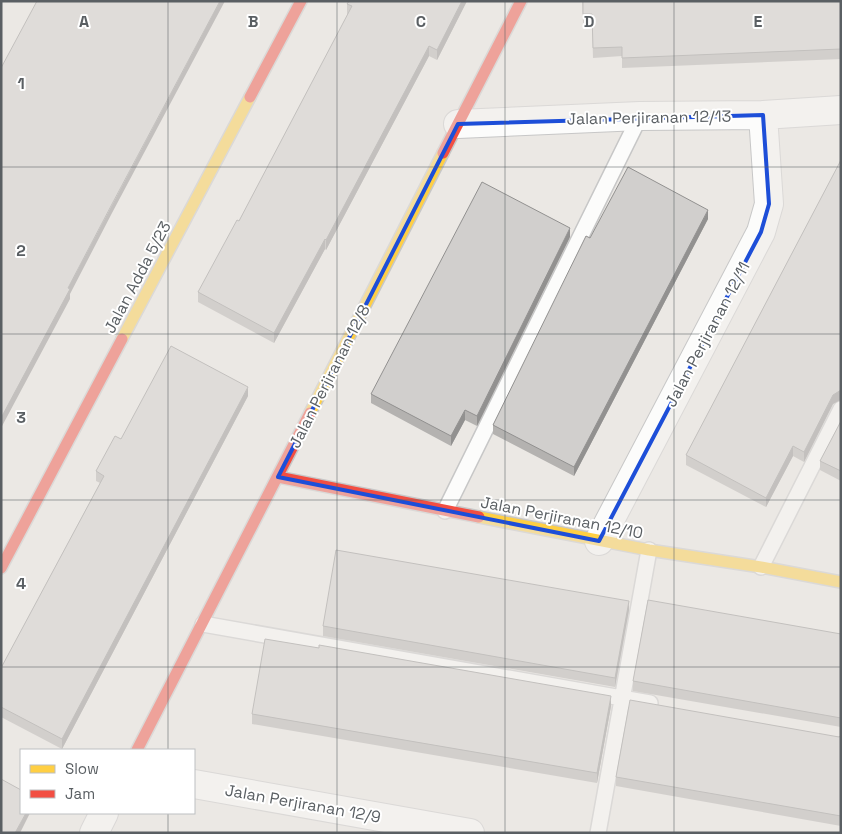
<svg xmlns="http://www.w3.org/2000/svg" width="842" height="834" font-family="'Space Grotesk',sans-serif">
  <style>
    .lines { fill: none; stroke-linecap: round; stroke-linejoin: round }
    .lane-casing { stroke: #c7c7c7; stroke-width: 18 }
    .street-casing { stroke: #c7c7c7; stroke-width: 30 }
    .slow-casing { stroke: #c7c7c7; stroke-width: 14 }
    .jam-casing { stroke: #c7c7c7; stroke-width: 14 }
    .lane { stroke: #fcfcfb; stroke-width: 15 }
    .street { stroke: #fcfcfb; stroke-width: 28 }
    .slow { stroke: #ffcf43; stroke-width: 11 }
    .jam { stroke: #f24e42; stroke-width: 11 }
    .wall { fill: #b4b2b0 }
    .shaded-wall { fill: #929190 }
    .building { fill: #d1cfcd; stroke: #929190 }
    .marked { fill: none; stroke: #1d4ed8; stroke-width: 4; stroke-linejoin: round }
    .grid { fill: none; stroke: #5a5f63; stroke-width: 1; stroke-opacity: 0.55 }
    .labels { text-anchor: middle; stroke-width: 4; stroke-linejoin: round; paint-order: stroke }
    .street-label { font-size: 16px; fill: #5a5f63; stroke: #fff }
    .grid-label { font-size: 16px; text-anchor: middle; font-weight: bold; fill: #5a5f63; stroke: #fff; stroke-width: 4; stroke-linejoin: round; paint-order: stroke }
  </style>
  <rect width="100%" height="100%" fill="#ebe8e4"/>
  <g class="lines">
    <defs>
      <path id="lane" d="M 445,511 L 640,116
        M 761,567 L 841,409
        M 203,624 L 650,703
        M 598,833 L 649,550"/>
      <path id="street" d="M 458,124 L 640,116 L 763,115 L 841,110
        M 599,541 L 761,232 L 769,204 L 763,115
        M 194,784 L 470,833
        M 94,833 L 104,813"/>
      <path id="slow" d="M 122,339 L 250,97
        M 310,413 L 443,153
        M 479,517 L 649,550 L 761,567 L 841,582"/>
      <path id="jam" d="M 250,97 L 301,1
        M 443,153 L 521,1
        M 278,477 L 479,517
        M 1,568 L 122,339
        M 137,750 L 310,413"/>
    </defs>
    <use href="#lane" class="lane-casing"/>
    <use href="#street" class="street-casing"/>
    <use href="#slow" class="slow-casing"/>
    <use href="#jam" class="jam-casing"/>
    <use href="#lane" class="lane"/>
    <use href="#street" class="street"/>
    <use href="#slow" class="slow"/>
    <use href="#jam" class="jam"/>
  </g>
  <path class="wall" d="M 349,1 L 467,1 L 437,60 L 429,56 L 326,250 L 325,249 L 274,343 L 198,302 L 198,292 L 239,221 L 348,14 L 347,14 L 347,4 Z
    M 582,1 L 841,1 L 841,59 L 622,68 L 622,56 L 593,58 L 592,23 L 583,23 Z
    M 841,160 L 841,400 L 833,404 L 804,462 L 793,456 L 766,507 L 686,465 L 686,455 Z
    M 708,219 L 574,476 L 493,434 L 493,425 L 590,238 Z
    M 570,237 L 477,426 L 465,420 L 451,446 L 371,403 L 371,394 Z
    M 248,396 L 62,749 L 1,717 L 1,668 L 100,483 L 96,481 L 96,471 L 121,439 Z
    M 841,421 L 841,481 L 820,470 L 820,461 Z
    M 629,610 L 615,687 L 323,636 L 323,626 Z
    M 841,634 L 841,727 L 633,691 L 633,681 Z
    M 611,706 L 597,783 L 252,724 L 252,714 Z
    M 841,736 L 841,826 L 616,786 L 616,777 Z"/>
  <path class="shaded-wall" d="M 220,1 L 225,1 L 112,213 L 70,294 L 70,299 L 1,428 L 1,418 L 68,288 Z
    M 462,1 L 467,1 L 437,60 L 437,50 Z
    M 429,46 L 429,56 L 326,250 L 326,240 Z
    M 708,210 L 708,219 L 574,476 L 574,467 Z
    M 570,228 L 570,237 L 477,426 L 477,416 Z
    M 325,239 L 325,249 L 274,343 L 274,333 Z
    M 248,387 L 248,396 L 62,749 L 62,739 Z
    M 840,390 L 840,400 L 833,404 L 804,462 L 804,452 L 833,395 Z
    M 465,410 L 465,420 L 451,446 L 451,436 Z
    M 793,446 L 793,456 L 766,507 L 766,498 Z
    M 629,601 L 629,610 L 615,687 L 615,678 Z
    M 611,696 L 611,706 L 597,783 L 597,773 Z
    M 26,813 L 30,813 L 20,833 L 15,833 Z"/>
  <path class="building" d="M 37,1 L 220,1 L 112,204 L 68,288 L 70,289 L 1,418 L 1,68 Z
    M 349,1 L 462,1 L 437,50 L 429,46 L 326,240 L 325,239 L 274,333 L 198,292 L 237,220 L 239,221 L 352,6 L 347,4 Z
    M 583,1 L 841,1 L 841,49 L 622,58 L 622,47 L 593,48 L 592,14 L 583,14 Z
    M 841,160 L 841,390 L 833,395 L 804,452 L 793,446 L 766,498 L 686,455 Z
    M 628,167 L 708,210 L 574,467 L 493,425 L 586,236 L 590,238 Z
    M 482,182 L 570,228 L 477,416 L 465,410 L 451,436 L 371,394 Z
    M 171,346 L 248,387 L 62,739 L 1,707 L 1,668 L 104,476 L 96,471 L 115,436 L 121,439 Z
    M 841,421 L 841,471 L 820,461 Z
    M 336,550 L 629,601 L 615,678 L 323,626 Z
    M 648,600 L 841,634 L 841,718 L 633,681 Z
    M 265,639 L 319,648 L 319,645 L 611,696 L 597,773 L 252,714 Z
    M 630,700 L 839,737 L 841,736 L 841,816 L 616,777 Z
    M 1,779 L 21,790 L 21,813 L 26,813 L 15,833 L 1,833 Z"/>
  <path d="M0 0H842V834H0ZM 763,115 L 769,204 L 761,232 L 599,541 L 278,477 L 458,124 Z" fill="#ebe8e4" fill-opacity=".55" fill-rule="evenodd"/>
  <path class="marked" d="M 763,115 L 769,204 L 761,232 L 599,541 L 278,477 L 458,124 Z"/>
  <path class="grid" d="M 168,1 L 168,750M 337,1 L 337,833M 505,1 L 505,833M 674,1 L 674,833M 1,167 L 841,167M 1,334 L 841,334M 1,500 L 841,500M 1,667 L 841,667M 168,813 L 168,833"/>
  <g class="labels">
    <g class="street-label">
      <text transform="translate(649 117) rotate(-1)" y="6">Jalan Perjiranan 12/13</text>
      <text transform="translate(137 277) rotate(-62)" y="6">Jalan Adda 5/23</text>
      <text transform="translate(707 334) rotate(-62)" y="6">Jalan Perjiranan 12/11</text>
      <text transform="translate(329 376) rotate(-63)" y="6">Jalan Perjiranan 12/8</text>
      <text transform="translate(562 517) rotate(11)" y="6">Jalan Perjiranan 12/10</text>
      <text transform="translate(303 803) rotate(10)" y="6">Jalan Perjiranan 12/9</text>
    </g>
  </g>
  <g class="grid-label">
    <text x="84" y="27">A</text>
    <text x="253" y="27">B</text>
    <text x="421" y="27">C</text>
    <text x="589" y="27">D</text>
    <text x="758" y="27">E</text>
    <text x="21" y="89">1</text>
    <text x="21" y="256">2</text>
    <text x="21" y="423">3</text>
    <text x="21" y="589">4</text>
  </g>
  <rect width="842" height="834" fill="none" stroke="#5a5f63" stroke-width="5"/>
  <rect x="20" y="749" width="175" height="65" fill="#ffffff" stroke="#bdbfc1"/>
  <rect x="30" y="765" width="25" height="8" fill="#ffcf43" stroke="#bdbfc1"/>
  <text x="65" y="774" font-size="15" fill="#5a5f63">Slow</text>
  <rect x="30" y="790" width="25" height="8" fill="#f24e42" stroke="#bdbfc1"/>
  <text x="65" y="799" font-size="15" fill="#5a5f63">Jam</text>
</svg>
